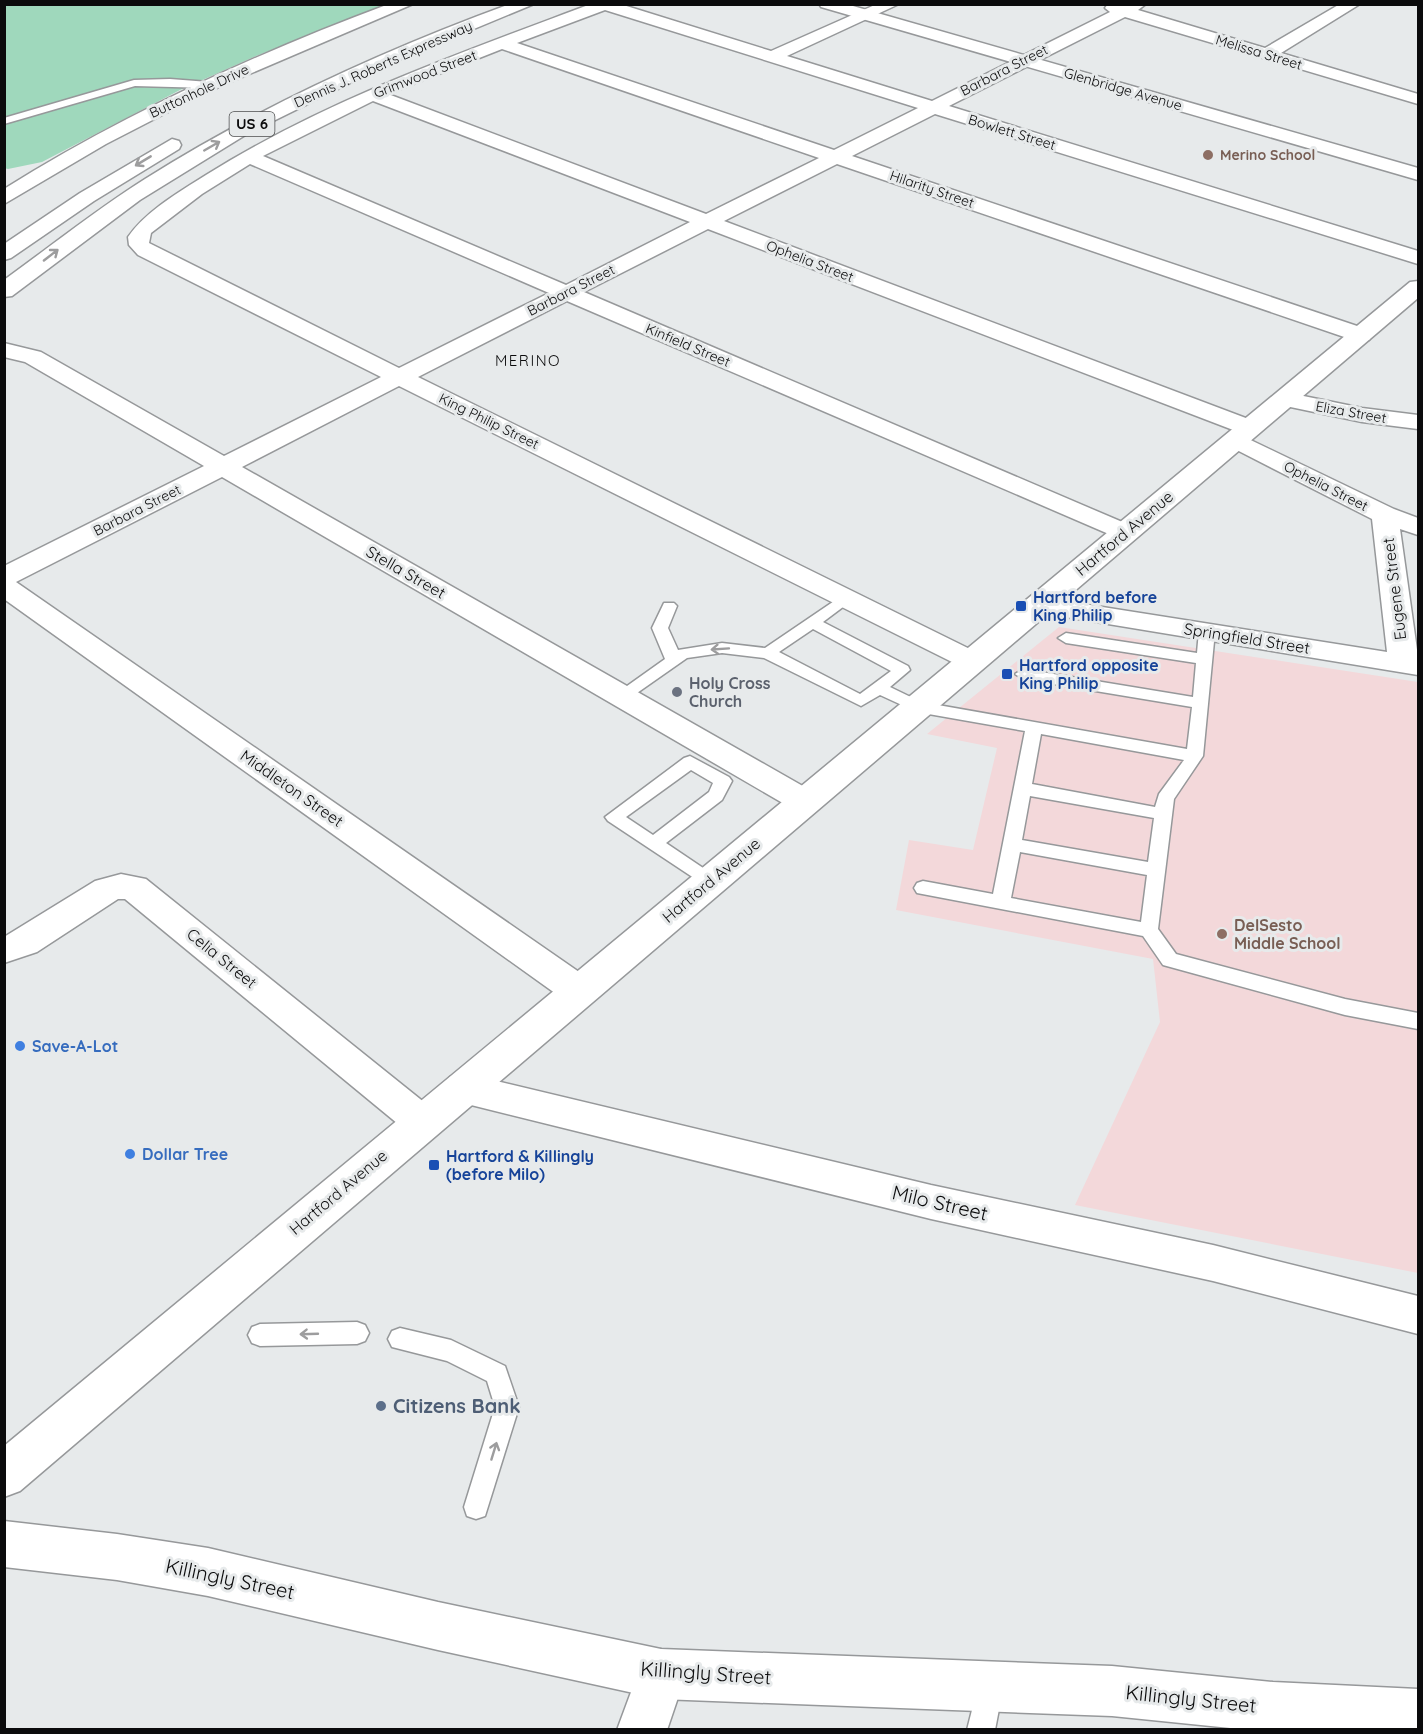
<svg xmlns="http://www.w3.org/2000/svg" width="1423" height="1734" font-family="Quicksand,sans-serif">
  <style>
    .education { fill: #f3d8da }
    .green { fill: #9fd8bc }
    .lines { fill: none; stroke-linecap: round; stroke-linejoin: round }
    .lane-casing { stroke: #96989a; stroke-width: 3 }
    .street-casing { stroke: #96989a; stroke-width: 3 }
    .secondary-casing { stroke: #96989a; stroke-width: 3 }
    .highway-casing { stroke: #96989a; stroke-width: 3 }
    .lane { fill: #fff; fill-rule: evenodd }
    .street { fill: #fff; fill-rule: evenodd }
    .secondary { fill: #fff; fill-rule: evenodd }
    .highway { fill: #fff; fill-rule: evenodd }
    .oneway { stroke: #9d9d9e }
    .education-dot { fill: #8d6e63; stroke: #e7eaeb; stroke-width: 2 }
    .transit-dot { fill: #1a4fb4; stroke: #e7eaeb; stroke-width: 2 }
    .worship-dot { fill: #6b7280; stroke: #e7eaeb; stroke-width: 2 }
    .shop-dot { fill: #3f7fe0; stroke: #e7eaeb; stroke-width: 2 }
    .service-dot { fill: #5c6f8a; stroke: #e7eaeb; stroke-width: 2 }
    .labels { text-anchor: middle; stroke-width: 6; stroke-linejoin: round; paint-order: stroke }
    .far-street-label { font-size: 14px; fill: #0b0b0c; stroke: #e7eaeb }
    .far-education-label { font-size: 14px; font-weight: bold; fill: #785e54; stroke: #e7eaeb; text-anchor: start }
    .shield { fill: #e7eaeb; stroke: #4d4e4f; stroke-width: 1.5 }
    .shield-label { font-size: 15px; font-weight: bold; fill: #0b0b0c }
    .far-neighbourhood-label { font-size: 15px; letter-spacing: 1.5px; fill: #0b0b0c; stroke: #e7eaeb }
    .street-label { font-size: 16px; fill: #0b0b0c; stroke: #e7eaeb }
    .transit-label { font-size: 16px; font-weight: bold; fill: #164399; stroke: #e7eaeb; text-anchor: start }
    .worship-label { font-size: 16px; font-weight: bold; fill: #5b616d; stroke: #e7eaeb; text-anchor: start }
    .education-label { font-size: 16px; font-weight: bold; fill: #785e54; stroke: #e7eaeb; text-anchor: start }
    .shop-label { font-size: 16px; font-weight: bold; fill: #366cbe; stroke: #e7eaeb; text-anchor: start }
    .near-street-label { font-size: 20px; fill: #0b0b0c; stroke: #e7eaeb }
    .near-service-label { font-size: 20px; font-weight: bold; fill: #4e5e75; stroke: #e7eaeb; text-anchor: start }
  </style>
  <rect width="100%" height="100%" fill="#e7eaeb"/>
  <path class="education" d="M 1059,627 L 1418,682 L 1418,1273 L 1075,1205 L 1160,1022 L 1153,959 L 896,910 L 909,840 L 973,850 L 997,748 L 927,734 Z"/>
  <path class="green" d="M 4,5 L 412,5 L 378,16 L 367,12 L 256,56 L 180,90 L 42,162 L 8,169 L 4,168 Z"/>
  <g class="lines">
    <defs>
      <path id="lane" d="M 170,79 L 209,82 L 214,85 L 209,88 L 135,86 L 4,124 L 4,118 L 134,80 Z
        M 846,593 L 851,595 L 854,598 L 851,601 L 823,622 L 908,666 L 910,670 L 890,687 L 921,702 L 1187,749 L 1192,707 L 1023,679 L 1015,674 L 1023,669 L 1193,697 L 1196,663 L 1066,643 L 1058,638 L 1066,633 L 1197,653 L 1199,631 L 1207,626 L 1212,628 L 1215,631 L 1203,756 L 1174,799 L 1158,929 L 1176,954 L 1345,999 L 1418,1013 L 1418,1029 L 1345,1015 L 1163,965 L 1143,936 L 917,893 L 914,888 L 917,883 L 923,881 L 993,894 L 1025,731 L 917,712 L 880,695 L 861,706 L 764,658 L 722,653 L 687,658 L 627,700 L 621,701 L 613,696 L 665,659 L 652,628 L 664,603 L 674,603 L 677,606 L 668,628 L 678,650 L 722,643 L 765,648 ZM 813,629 L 891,671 L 860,694 L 779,652 ZM 1041,734 L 1184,760 L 1159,794 L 1155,807 L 1032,784 ZM 1030,796 L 1154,818 L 1148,862 L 1022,840 ZM 1020,852 L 1147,875 L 1141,922 L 1011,898 Z
        M 690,756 L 729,777 L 732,781 L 722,800 L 666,843 L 715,876 L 718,881 L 715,886 L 709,888 L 608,821 L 605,817 L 684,758 ZM 691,770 L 713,783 L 709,792 L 653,835 L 626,817 Z
        M 357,1322 L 365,1325 L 369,1333 L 365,1341 L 357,1344 L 260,1346 L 252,1343 L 248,1335 L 252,1327 L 260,1324 Z
        M 400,1328 L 451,1340 L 505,1366 L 519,1407 L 485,1516 L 476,1519 L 467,1516 L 464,1507 L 495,1407 L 487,1381 L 447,1361 L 392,1347 L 388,1339 L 392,1331 Z
        M 990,1675 L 1000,1678 L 1003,1688 L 995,1730 L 967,1730 L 980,1678 Z"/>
      <path id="street" d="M 389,4 L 413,4 L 205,93 L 106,144 L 4,204 L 4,189 C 126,113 255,54 389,4 Z
        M 591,4 L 620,4 L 771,51 L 877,4 L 899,4 L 787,56 L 932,101 L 1110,12 L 1105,8 L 1108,4 L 1146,4 L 1138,10 L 1265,48 L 1340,4 L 1360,4 L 1281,53 L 1418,94 L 1418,104 L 1125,17 L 949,106 L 1418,251 L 1418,264 L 935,114 L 852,156 L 1369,330 L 1372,335 L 1369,340 L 1353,340 L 837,164 L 724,221 L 1259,423 L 1262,428 L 1259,433 L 1250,435 L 1241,433 L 708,229 L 584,292 L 1134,527 L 1138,533 L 1134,539 L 1125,541 L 567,301 L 418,377 L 982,655 L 986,661 L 982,667 L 972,670 L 962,667 L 399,386 L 242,467 L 815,793 L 820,801 L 815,809 L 804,812 L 793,809 L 222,477 L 16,582 L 592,981 L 597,991 L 592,1001 L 579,1005 L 566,1001 L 4,599 L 4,566 L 204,466 L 25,362 L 4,357 L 4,343 L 41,352 L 224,456 L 381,377 L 138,255 L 129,245 L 128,237 C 146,211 179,192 206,175 C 326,100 458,54 591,4 ZM 605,10 L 918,108 L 834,150 L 517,43 ZM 502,49 L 819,158 L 706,214 L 388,94 ZM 373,101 L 690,222 L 566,285 L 263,156 ZM 250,164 L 549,293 L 399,368 L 149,243 L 151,233 L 202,194 Z
        M 1284,392 L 1362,408 L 1418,415 L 1418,429 L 1362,422 L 1276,404 L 1272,399 L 1276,394 Z
        M 1236,433 L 1394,509 L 1418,518 L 1418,535 L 1400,529 L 1418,657 L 1418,675 L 1029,611 L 1025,605 L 1029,599 L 1039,597 L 1387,652 L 1372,519 L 1227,445 L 1224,440 L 1227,435 Z
        M 121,874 L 146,879 L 435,1111 L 441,1122 L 435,1133 L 422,1138 L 409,1133 L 125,899 L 118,899 L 37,952 L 4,963 L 4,937 L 95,881 Z
        M 463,1073 L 931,1185 L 1213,1245 L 1418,1296 L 1418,1334 L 1213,1281 L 931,1219 L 463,1103 L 450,1099 L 444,1088 L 450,1077 Z
        M 661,1649 L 678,1657 L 686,1674 L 667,1730 L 617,1730 L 644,1657 Z"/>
      <path id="secondary" d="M 819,4 L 846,4 L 1418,168 L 1418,180 L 821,7 Z
        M 1418,281 L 1418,298 L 20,1491 L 4,1497 L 4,1446 L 1410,282 Z
        M 4,1521 L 117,1534 L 208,1548 L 438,1602 L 661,1649 L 1112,1666 L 1273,1682 L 1418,1689 L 1418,1730 L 1250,1730 L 1112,1716 L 661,1699 L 438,1650 L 208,1596 L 117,1580 L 4,1567 Z"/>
      <path id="highway" d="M 510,4 L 534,4 L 387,65 L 247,134 L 140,200 L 12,296 L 4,297 L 4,280 C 51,246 96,210 145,179 C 259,107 382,51 510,4 Z
        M 172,139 L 179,141 L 181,145 L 179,149 L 94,201 L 11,258 L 4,260 L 4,244 L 80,193 Z"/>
    </defs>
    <use href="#lane" class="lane-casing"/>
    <use href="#street" class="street-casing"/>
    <use href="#secondary" class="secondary-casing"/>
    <use href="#highway" class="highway-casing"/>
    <use href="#lane" class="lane"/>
    <use href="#street" class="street"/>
    <use href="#secondary" class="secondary"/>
    <use href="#highway" class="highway"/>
  </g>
  <defs><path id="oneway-shaft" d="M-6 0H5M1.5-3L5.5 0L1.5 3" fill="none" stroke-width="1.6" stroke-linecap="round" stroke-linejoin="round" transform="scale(1.5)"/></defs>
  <g class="oneway">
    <use href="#oneway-shaft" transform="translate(212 146) rotate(-30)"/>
    <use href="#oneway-shaft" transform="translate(143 161) rotate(149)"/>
    <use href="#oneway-shaft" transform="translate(51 255) rotate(-38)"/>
    <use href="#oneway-shaft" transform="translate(720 649) rotate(176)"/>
    <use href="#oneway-shaft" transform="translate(309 1334) rotate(178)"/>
    <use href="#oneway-shaft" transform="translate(494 1451) rotate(-73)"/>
  </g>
  <g class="education-dot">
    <circle cx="1208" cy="155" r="6"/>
    <circle cx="1222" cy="934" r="6"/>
  </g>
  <g class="transit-dot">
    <rect x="1015" y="600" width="12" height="12" rx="3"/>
    <rect x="1001" y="668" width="12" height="12" rx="3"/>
    <rect x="428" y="1159" width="12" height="12" rx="3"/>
  </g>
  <circle class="worship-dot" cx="677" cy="692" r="6"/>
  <g class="shop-dot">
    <circle cx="20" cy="1046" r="6"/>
    <circle cx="130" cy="1154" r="6"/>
  </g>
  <circle class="service-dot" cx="381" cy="1406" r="6"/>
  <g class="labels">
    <g class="far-street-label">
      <text transform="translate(1259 52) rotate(17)" y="5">Melissa Street</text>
      <text transform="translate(383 64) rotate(-24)" y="5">Dennis J. Roberts Expressway</text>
      <text transform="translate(1004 70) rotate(-27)" y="5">Barbara Street</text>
      <text transform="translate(425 74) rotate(-21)" y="5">Grimwood Street</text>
      <text transform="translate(1123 89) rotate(16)" y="5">Glenbridge Avenue</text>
      <text transform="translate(199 91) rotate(-25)" y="5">Buttonhole Drive</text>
      <text transform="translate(1012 132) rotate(17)" y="5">Bowlett Street</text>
      <text transform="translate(932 189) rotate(19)" y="5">Hilarity Street</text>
      <text transform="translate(810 261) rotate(21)" y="5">Ophelia Street</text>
      <text transform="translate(571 290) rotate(-27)" y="5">Barbara Street</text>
      <text transform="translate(688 345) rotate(23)" y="5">Kinfield Street</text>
      <text transform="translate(1351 412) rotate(10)" y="5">Eliza Street</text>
      <text transform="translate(489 421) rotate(26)" y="5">King Philip Street</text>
      <text transform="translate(1326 486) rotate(27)" y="5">Ophelia Street</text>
      <text transform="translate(137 510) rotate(-27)" y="5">Barbara Street</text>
    </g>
    <g class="far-education-label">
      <text x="1220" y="160">Merino School</text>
    </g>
    <rect class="shield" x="229.5" y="112" width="45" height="24" rx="4.5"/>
    <g class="shield-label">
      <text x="252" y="129">US 6</text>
    </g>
    <g class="far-neighbourhood-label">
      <text x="528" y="366">MERINO</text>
    </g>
    <g class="street-label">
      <text transform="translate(1124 533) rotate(-40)" y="6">Hartford Avenue</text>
      <text transform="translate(406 572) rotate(30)" y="6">Stella Street</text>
      <text transform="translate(1394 589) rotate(-97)" y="6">Eugene Street</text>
      <text transform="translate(1247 638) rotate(9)" y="6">Springfield Street</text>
      <text transform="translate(292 788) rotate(35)" y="6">Middleton Street</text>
      <text transform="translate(711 880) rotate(-40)" y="6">Hartford Avenue</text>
      <text transform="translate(222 958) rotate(39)" y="6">Celia Street</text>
      <text transform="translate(338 1192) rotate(-40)" y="6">Hartford Avenue</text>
    </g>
    <g class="transit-label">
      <text x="1033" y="603">Hartford before<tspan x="1033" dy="18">King Philip</tspan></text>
      <text x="1019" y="671">Hartford opposite<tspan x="1019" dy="18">King Philip</tspan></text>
      <text x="446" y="1162">Hartford &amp; Killingly<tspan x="446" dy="18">(before Milo)</tspan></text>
    </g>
    <g class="worship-label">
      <text x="689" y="689">Holy Cross<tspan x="689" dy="18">Church</tspan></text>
    </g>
    <g class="education-label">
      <text x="1234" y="931">DelSesto<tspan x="1234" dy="18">Middle School</tspan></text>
    </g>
    <g class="shop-label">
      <text x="32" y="1052">Save-A-Lot</text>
      <text x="142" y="1160">Dollar Tree</text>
    </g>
    <g class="near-street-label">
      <text transform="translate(940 1203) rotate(13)" y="7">Milo Street</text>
      <text transform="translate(230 1579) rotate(12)" y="7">Killingly Street</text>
      <text transform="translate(706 1673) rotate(4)" y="7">Killingly Street</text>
      <text transform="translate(1191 1699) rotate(6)" y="7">Killingly Street</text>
    </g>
    <g class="near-service-label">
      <text x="393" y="1413">Citizens Bank</text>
    </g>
  </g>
  <rect width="1423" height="1734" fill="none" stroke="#0b0b0c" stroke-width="12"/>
</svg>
